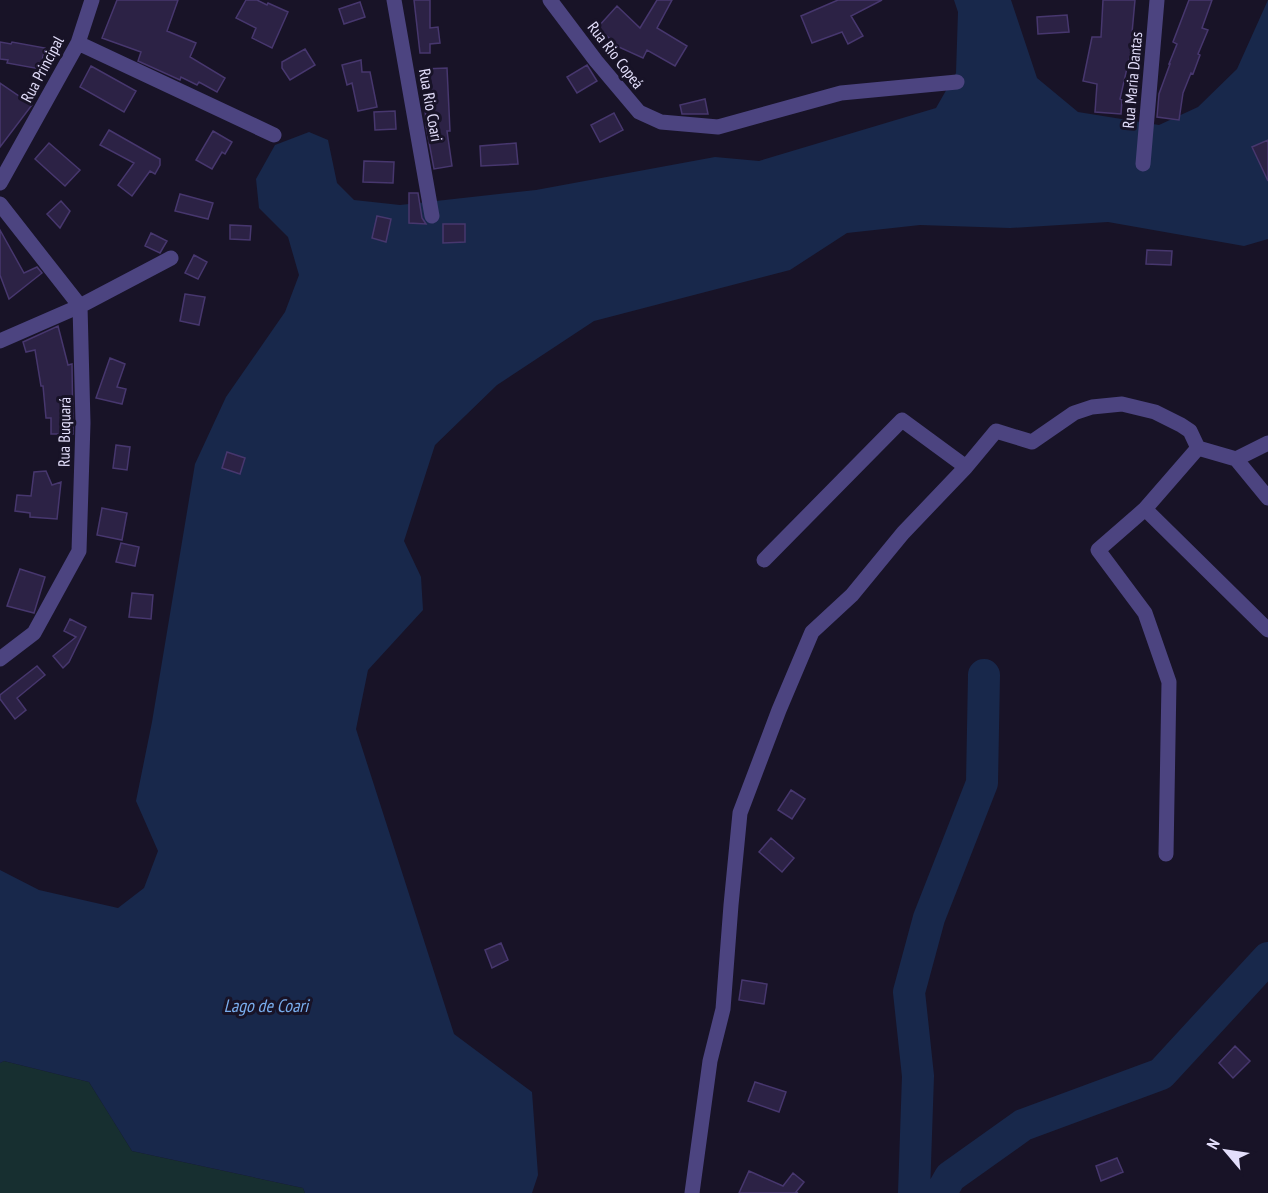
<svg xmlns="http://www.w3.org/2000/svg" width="1268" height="1193" font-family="'PT Sans Narrow',sans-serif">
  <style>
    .green { fill: #172f30 }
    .water { fill: #18284b }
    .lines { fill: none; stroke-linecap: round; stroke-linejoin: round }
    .river { stroke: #18284b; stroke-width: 32 }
    .building { fill: #2c2245; stroke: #47376e; stroke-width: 1.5 }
    .minor { stroke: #4c4480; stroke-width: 15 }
    .labels { text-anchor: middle; stroke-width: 6; stroke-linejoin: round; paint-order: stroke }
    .street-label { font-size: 16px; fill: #e3defb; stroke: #181327 }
    .water-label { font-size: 18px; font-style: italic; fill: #79aded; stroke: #181327 }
  </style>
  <rect width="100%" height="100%" fill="#181327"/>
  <path class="green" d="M 4,1061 L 89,1082 L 132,1151 L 303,1188 L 305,1193 L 0,1193 L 0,1063 Z"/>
  <path class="water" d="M 954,0 L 1011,0 L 1037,78 L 1078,112 L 1159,125 L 1198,107 L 1237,69 L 1268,0 L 1268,239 L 1244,246 L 1108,222 L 1010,228 L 920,225 L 847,233 L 790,270 L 594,321 L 497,385 L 435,445 L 404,541 L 421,577 L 423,610 L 368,670 L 356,729 L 454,1034 L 532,1092 L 538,1175 L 532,1193 L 305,1193 L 303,1188 L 132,1151 L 89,1082 L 4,1061 L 0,1063 L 0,870 L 39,890 L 118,908 L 144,888 L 158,851 L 136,801 L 152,722 L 195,464 L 226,397 L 285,312 L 299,275 L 288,237 L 259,208 L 256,179 L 275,145 L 309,132 L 328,140 L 337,183 L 354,200 L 400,205 L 536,190 L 715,157 L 759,161 L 936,108 L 956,73 L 958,12 Z"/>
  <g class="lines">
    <path class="river" d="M 914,1193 L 918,1076 L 909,992 L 929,918 L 982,783 L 984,675
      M 941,1193 L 950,1177 L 1023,1125 L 1161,1074 L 1268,958"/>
  </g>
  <path class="building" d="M 117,0 L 178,0 L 167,31 L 196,43 L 190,57 L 225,78 L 217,92 L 199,82 L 197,85 L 181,77 L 180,80 L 138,61 L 141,52 L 102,38 Z
    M 246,0 L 257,0 L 267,5 L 268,3 L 288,12 L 272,48 L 252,38 L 256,28 L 236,18 Z
    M 414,0 L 430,0 L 430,28 L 438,27 L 440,43 L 430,44 L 430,53 L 420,53 Z
    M 657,0 L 672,0 L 657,28 L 687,46 L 675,66 L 647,50 L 643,58 L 612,44 L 613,42 L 598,27 L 617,6 L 640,28 Z
    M 838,0 L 882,0 L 851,16 L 863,36 L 848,44 L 842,32 L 812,43 L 801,16 Z
    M 1103,0 L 1135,0 L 1130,55 L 1120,99 L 1122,100 L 1121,114 L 1095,112 L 1097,84 L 1083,81 L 1092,37 L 1101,37 Z
    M 1189,0 L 1212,0 L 1202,28 L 1208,30 L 1198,54 L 1200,55 L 1193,74 L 1191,73 L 1183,93 L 1179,120 L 1157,117 L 1159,94 L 1170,64 L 1169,64 L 1177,44 L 1173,42 Z
    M 360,2 L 365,17 L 344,24 L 339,9 Z
    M 1067,15 L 1069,32 L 1038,34 L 1037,17 Z
    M 0,42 L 11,44 L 12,42 L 45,48 L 40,69 L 7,63 L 8,60 L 0,59 Z
    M 305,49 L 315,65 L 290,80 L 282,68 L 282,62 Z
    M 361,60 L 362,72 L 370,72 L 377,107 L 358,111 L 352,83 L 347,85 L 342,65 Z
    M 587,65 L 597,81 L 577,93 L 567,77 Z
    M 91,66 L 136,91 L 124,112 L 80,87 Z
    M 447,68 L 450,131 L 447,131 L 452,166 L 434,169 L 426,126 L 423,69 Z
    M 0,83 L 32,105 L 0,147 Z
    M 705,99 L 708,114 L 682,114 L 680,105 Z
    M 395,111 L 396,129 L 375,130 L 374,112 Z
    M 614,113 L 623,130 L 600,142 L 591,125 Z
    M 109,130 L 160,159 L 160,165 L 155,174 L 150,171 L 132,196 L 118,185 L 134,163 L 100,145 Z
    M 213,131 L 232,142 L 225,154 L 222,152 L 212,169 L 196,160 Z
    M 1268,140 L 1268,181 L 1252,147 Z
    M 49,143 L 80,170 L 65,186 L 35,159 Z
    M 516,143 L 518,164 L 481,166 L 480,146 Z
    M 364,161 L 394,162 L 393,183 L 363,182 Z
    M 409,193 L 418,193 L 422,218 L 426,224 L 409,223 Z
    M 180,194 L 213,203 L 208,219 L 175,211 Z
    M 61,201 L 70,211 L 60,228 L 47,214 Z
    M 377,216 L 391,219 L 386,242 L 372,238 Z
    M 443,224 L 465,224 L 465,242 L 443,243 Z
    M 230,225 L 251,226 L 250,240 L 230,239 Z
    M 0,230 L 24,273 L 37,267 L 42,273 L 9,299 L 0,275 Z
    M 151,233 L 167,241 L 160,253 L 145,246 Z
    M 1147,250 L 1172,251 L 1171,265 L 1146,264 Z
    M 194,255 L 207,262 L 198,279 L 185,273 Z
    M 185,294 L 205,297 L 199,325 L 180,321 Z
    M 58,326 L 68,365 L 72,364 L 73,434 L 51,434 L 51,418 L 46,418 L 43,386 L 41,386 L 35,350 L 26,352 L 23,342 Z
    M 110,358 L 125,364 L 117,387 L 126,389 L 122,404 L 96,398 Z
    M 116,445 L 130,447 L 127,470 L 113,468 Z
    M 227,452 L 245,458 L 240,474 L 222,468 Z
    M 46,471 L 52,485 L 61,482 L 57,519 L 30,517 L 30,513 L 15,511 L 17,495 L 31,496 L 34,472 Z
    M 102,508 L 127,513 L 122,540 L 97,535 Z
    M 121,543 L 139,547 L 135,566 L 116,562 Z
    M 20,569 L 45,577 L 34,613 L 7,606 Z
    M 132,593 L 153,595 L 151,619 L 129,617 Z
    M 70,619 L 86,627 L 69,662 L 63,668 L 53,656 L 76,637 L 64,631 Z
    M 37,666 L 45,675 L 17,698 L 26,710 L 15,719 L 0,699 L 0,695 Z
    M 791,790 L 805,799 L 792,819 L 778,810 Z
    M 771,838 L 794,858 L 782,872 L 759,852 Z
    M 501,943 L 508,960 L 492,968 L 485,950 Z
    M 742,980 L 767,984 L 764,1004 L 739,1000 Z
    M 1235,1046 L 1250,1061 L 1233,1078 L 1219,1063 Z
    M 755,1082 L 786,1092 L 779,1112 L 748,1101 Z
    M 1117,1158 L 1123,1172 L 1101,1181 L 1096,1166 Z
    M 749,1171 L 783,1186 L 793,1173 L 804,1182 L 796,1192 L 798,1193 L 739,1193 Z"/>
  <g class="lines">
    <path class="minor" d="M 394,0 L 432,216
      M 550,0 L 596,61 L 639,112 L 661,122 L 718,127 L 841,93 L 957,82
      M 78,43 L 274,135
      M 1143,164 L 1157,0
      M 0,183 L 78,43 L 92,0
      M 0,204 L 80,306 L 83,423 L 79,551 L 34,633 L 0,659
      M 0,341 L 80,306 L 171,258
      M 1236,459 L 1268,498
      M 1145,509 L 1268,630
      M 764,560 L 902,420 L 966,467
      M 1166,854 L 1169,682 L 1145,613 L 1098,550 L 1145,509 L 1198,448
      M 692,1193 L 710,1061 L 723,1009 L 731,905 L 740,813 L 779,710 L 812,632 L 852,595 L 903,533 L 966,467 L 996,431 L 1032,442 L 1074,413 L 1092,407 L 1122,404 L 1155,412 L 1181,425 L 1190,431 L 1198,448 L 1236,459 L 1268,443"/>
  </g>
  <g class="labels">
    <g class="street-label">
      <text transform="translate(616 55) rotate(52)" y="6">Rua Rio Copeá</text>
      <text transform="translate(42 69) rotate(-62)" y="6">Rua Principal</text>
      <text transform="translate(1132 80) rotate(-85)" y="6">Rua Maria Dantas</text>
      <text transform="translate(431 105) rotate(80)" y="6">Rua Rio Coari</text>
      <text transform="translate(64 432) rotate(-89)" y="6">Rua Buquará</text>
    </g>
    <g class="water-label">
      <text x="266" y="1012">Lago de Coari</text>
    </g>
  </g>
  <g transform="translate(1226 1151) rotate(299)" stroke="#181327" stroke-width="4.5" paint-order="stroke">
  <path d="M0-4.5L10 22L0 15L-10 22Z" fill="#e3defb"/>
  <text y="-9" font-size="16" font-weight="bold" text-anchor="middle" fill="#e3defb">N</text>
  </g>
</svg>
